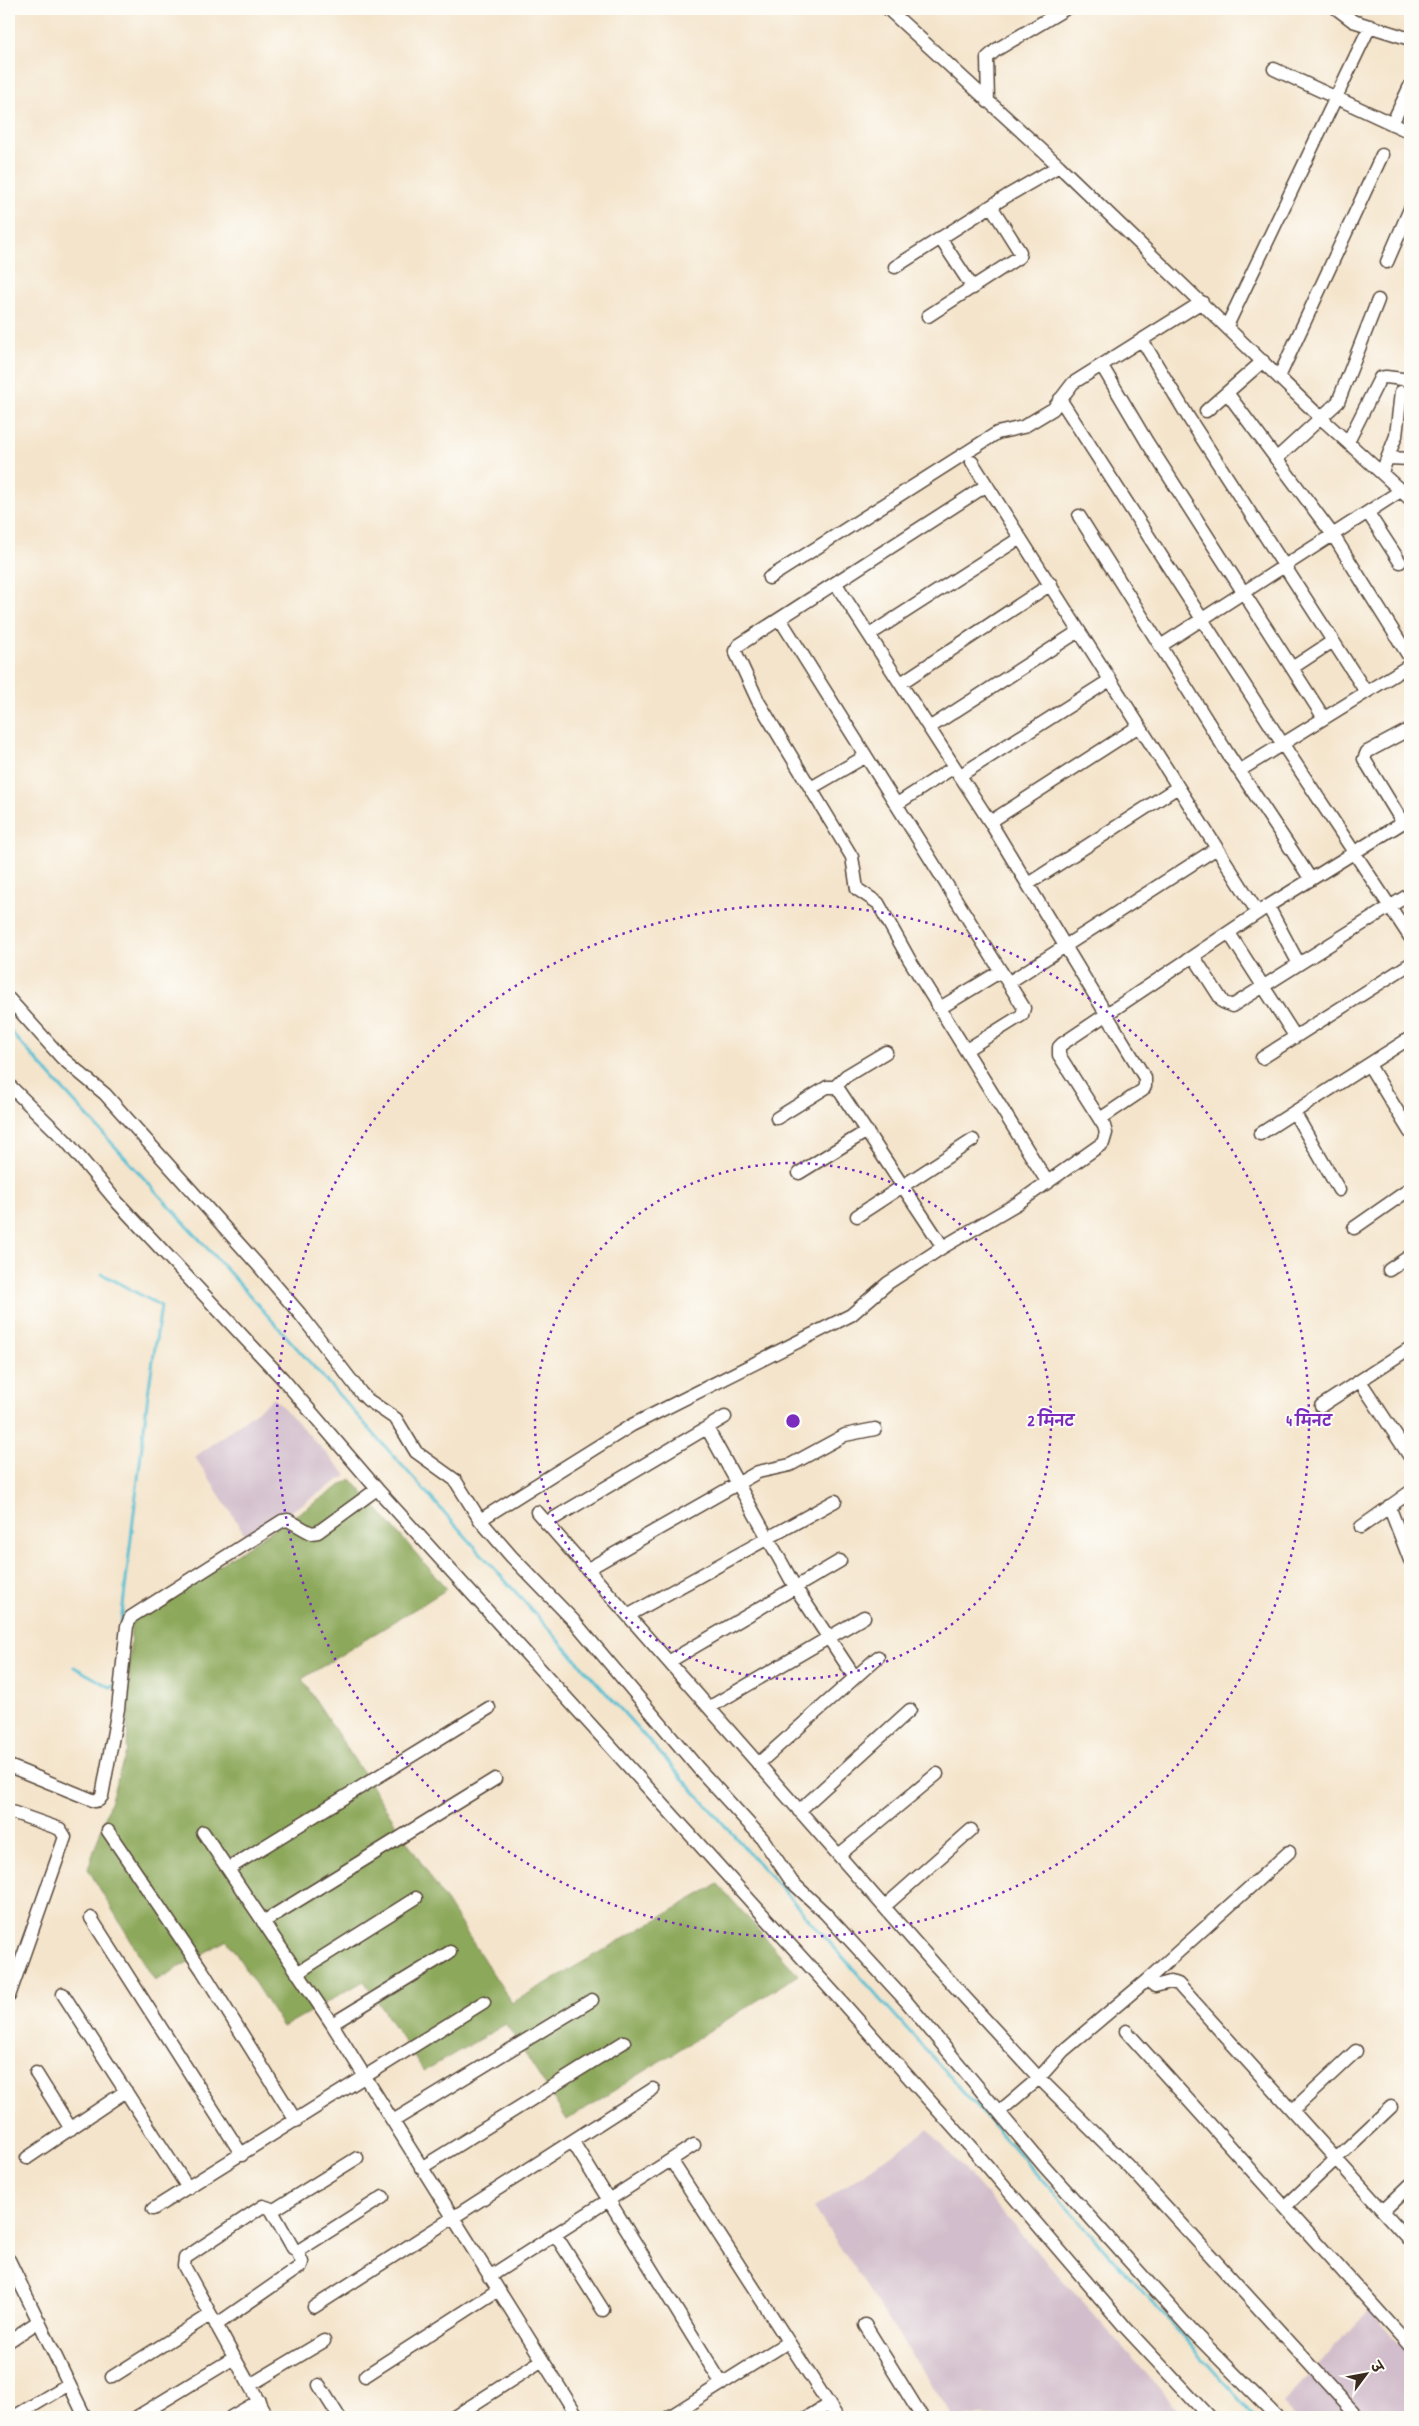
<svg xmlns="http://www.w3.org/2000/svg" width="1419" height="2426" font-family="'Patrick Hand','Playpen Sans Deva',sans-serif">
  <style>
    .industrial { fill: #d1bdcb }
    .forest { fill: #8ca85a; stroke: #64693c }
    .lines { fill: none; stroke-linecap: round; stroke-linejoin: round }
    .stream { stroke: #57bfd3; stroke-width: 3 }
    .minor-casing { stroke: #574638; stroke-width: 15 }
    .minor { stroke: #fff; stroke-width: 12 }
    .ring { fill: none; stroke: #7b2cbf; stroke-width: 2.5; stroke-dasharray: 2.5 5 }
    .centre { fill: #7b2cbf; stroke: #fdfcf7; stroke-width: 2.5 }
    .ring-label { font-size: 15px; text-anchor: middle; font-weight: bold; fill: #7b2cbf; stroke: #fdfcf7; stroke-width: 4; stroke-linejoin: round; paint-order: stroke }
  </style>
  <rect width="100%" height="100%" fill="#fdfcf7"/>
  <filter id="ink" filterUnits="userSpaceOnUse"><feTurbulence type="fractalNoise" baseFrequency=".02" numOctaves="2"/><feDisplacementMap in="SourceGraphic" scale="10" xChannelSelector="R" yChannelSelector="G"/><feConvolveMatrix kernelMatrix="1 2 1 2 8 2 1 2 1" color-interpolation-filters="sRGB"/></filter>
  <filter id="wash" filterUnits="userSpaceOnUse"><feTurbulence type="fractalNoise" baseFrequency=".0096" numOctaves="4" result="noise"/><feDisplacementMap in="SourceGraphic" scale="20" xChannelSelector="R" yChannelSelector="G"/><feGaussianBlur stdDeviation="1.12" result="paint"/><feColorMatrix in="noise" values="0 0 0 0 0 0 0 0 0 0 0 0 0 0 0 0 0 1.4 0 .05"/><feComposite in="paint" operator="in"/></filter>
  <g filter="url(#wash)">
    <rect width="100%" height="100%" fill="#f4e4cb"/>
    <path class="industrial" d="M 274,1398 L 347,1475 L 248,1539 L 195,1457 Z
      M 928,2129 L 1185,2417 L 953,2417 L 814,2208 Z
      M 1370,2309 L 1410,2355 L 1410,2417 L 1295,2417 L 1282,2404 Z"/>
    <path class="forest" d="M 351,1479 L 447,1589 L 302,1679 L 512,2003 L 718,1884 L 798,1975 L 567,2120 L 506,2024 L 424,2071 L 364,1981 L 283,2027 L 227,1940 L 155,1981 L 88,1869 L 127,1750 L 131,1622 Z"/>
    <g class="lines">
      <path class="stream" d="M 9,1030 L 200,1240 L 1255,2417
        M 102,1274 L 161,1306 L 148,1394 L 119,1640
        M 74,1667 L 110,1687 L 114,1686 L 116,1682"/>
    </g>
  </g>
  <g filter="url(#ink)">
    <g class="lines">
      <defs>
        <path id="minor" d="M 888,9 L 1059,166 L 1322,419 L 1410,499
          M 1337,9 L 1353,21 L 1410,39
          M 1274,69 L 1410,132
          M 988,102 L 987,58 L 996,50 L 1065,9
          M 1392,124 L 1410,86
          M 940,238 L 973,288
          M 1387,262 L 1410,209
          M 895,267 L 1007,196 L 1059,166
          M 928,316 L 1019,257 L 1020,252 L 991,206
          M 1227,326 L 1370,26
          M 1142,340 L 1190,420 L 1366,692
          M 1102,366 L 1147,442 L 1324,718
          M 1279,377 L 1382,155
          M 1228,394 L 1333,535 L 1410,658
          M 1060,399 L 1282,743 L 1410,937
          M 1206,411 L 1263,361
          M 1348,442 L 1380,378 L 1386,377 L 1410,380
          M 1388,458 L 1410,459
          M 1276,459 L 1338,402 L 1378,300
          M 972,462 L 1258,913
          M 1382,472 L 1396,436 L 1401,392
          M 987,485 L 739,645 L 735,651 L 758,701 L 852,857 L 857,889 L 878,903 L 909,959 L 1048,1183
          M 1368,513 L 1400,562
          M 1079,516 L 1228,754 L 1310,878
          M 769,578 L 997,433 L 1023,427 L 1053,409 L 1073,383 L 1202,302
          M 836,584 L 990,822 L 1145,1078 L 1145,1086 L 1143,1090 L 1100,1119
          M 780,619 L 1024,1008 L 1022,1015 L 966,1050
          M 869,635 L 1020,538
          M 1162,645 L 1402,490
          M 1292,668 L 1333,641
          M 901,683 L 1051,584
          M 929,728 L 1079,631
          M 1239,771 L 1410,665
          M 959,776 L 1110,680
          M 811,788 L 866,756
          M 897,804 L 954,767
          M 990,822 L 1139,726
          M 1403,823 L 1364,759 L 1367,752 L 1410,729
          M 1028,884 L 1178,787
          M 1268,906 L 1299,964
          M 1229,933 L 1295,1036
          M 1194,957 L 1223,1002 L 1232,1006 L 1410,894
          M 1008,983 L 1217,848
          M 9,999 L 62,1058 L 105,1094 L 257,1264 L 300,1314 L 361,1393 L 368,1400 L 396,1419 L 416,1452 L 455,1480 L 480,1520 L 511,1556 L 574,1621 L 698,1768 L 762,1838 L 792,1882 L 825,1913 L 906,2001 L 1044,2166 L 1191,2330 L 1277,2417
          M 940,1008 L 1001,971
          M 1262,1058 L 1410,964
          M 1369,1065 L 1410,1132
          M 9,1085 L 67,1142 L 118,1203 L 282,1378 L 377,1489 L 842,2002 L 983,2161 L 1125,2327 L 1209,2417
          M 835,1087 L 846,1076 L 886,1052
          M 1294,1112 L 1339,1190
          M 777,1118 L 827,1087 L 837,1087 L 943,1247
          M 1260,1134 L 1410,1038
          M 799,1173 L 867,1131
          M 857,1216 L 973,1140
          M 1354,1228 L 1410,1189
          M 1389,1270 L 1410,1256
          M 1360,1381 L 1410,1457
          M 1321,1406 L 1410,1348
          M 707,1428 L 795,1587 L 854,1676
          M 1389,1506 L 1410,1560
          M 537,1512 L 936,1966 L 1039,2078 L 1136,2174 L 1358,2417
          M 480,1520 L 632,1425 L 851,1315 L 888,1283 L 943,1247 L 1018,1203 L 1103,1143 L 1106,1133 L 1104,1126 L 1059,1055 L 1059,1047 L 1062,1044 L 1268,906 L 1410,818
          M 546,1523 L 725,1417
          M 1361,1527 L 1410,1492
          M 588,1569 L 758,1472 L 790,1465 L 845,1435 L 875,1429
          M 629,1615 L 835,1501
          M 670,1661 L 840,1561
          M 710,1707 L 864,1617
          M 758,1764 L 878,1657
          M 9,1766 L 95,1801 L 99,1800 L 102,1796 L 118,1709 L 127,1626 L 131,1617 L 282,1521 L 288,1520 L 311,1533 L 318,1532 L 377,1489
          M 9,1811 L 60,1829 L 65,1837 L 9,1996
          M 799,1811 L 910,1710
          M 108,1831 L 202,1970 L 296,2121
          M 203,1832 L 332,2024 L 578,2417
          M 840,1854 L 937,1774
          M 228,1869 L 489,1708
          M 885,1906 L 971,1830
          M 91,1918 L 242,2155
          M 263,1922 L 495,1779
          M 297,1973 L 416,1898
          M 1147,1980 L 1155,1986 L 1170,1982 L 1178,1984 L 1410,2241
          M 63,1994 L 188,2188
          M 332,2024 L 450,1952
          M 1126,2031 L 1410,2346
          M 36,2073 L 71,2129
          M 1293,2110 L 1356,2051
          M 999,2112 L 1039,2078 L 1063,2051 L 1147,1980 L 1289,1852
          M 393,2121 L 592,2000
          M 573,2142 L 722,2384
          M 27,2158 L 126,2091
          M 671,2160 L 837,2417
          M 421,2168 L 624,2042
          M 1285,2207 L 1391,2107
          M 153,2209 L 484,2002
          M 1384,2210 L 1410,2185
          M 272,2211 L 357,2158
          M 555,2234 L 603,2310
          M 9,2260 L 85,2417
          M 489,2277 L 694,2145
          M 314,2307 L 653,2089
          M 216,2325 L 301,2266 L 302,2262 L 297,2251
          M 865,2325 L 922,2417
          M 9,2341 L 39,2321
          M 365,2376 L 498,2290
          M 112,2377 L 210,2315
          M 250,2385 L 324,2341
          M 319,2385 L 339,2417
          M 14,2417 L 69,2384
          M 137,2417 L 234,2358
          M 231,2417 L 259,2401
          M 267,2417 L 184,2266 L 185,2258 L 263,2206 L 269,2208 L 272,2211 L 293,2248 L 298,2251 L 383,2197
          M 454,2417 L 541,2361
          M 669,2417 L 788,2342
          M 808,2417 L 829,2404"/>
      </defs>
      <use href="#minor" class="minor-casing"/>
      <use href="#minor" class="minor"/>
    </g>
  </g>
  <g class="ring">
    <circle cx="793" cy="1421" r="258"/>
    <circle cx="793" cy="1421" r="516"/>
  </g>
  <circle cx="793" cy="1421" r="8" class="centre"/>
  <g class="ring-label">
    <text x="1051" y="1426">2 मिनट</text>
    <text x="1309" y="1426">4 मिनट</text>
  </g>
  <rect width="1419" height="2426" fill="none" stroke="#fdfcf7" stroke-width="30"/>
  <g transform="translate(1366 2374) rotate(58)" stroke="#fdfcf7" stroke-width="4" paint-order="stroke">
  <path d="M0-4L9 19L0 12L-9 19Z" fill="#3b2a1e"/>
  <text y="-8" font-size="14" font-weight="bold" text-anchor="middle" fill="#3b2a1e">उ</text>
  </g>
</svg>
